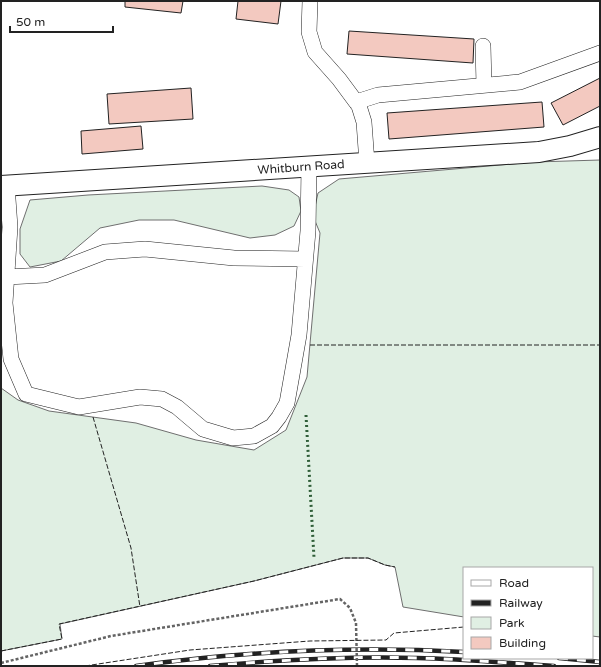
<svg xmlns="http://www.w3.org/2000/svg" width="601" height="667" font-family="'Varela Round',sans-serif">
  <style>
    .green { fill: #e0efe3; stroke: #6f6f6f }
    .building { fill: #f3c9c0; stroke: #222 }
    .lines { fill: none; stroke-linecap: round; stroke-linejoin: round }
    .minor-casing { stroke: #222; stroke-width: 16 }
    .major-casing { stroke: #222; stroke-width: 22 }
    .path { stroke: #646464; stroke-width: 2.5; stroke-dasharray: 3 2; stroke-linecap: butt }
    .minor { stroke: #fff; stroke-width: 15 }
    .major { stroke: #fff; stroke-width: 20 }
    .rail-casing { stroke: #222; stroke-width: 4.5 }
    .rail { stroke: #fff; stroke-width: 3; stroke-dasharray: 9; stroke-linecap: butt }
    .path-bridge { stroke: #646464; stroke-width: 2.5; stroke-dasharray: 3 2; stroke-linecap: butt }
    .hedge { stroke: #2f5e38; stroke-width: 3; stroke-dasharray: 2 3; stroke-linecap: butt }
    .fence { stroke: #222; stroke-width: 1; stroke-dasharray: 5 2; stroke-linecap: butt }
    .labels { text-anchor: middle; stroke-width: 3; stroke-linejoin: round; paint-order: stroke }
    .street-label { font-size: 12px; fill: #222; stroke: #fff }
  </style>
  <rect width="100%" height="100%" fill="#fff"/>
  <path class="green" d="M 600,160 L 600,637 L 592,636 L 592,568 L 464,568 L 464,617 L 403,607 L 395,567 L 385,565 L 368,558 L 343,558 L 254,581 L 60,624 L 62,639 L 1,651 L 1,388 L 18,400 L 49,411 L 136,423 L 196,440 L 254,450 L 286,430 L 307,377 L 320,233 L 313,216 L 318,193 L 339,179 L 535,162 Z
    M 262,186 L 289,190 L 299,197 L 301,211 L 294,226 L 275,235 L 250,238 L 174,220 L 139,220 L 100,228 L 61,261 L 30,267 L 20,254 L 20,229 L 30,200 L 88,195 Z"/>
  <path class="building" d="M 125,1 L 183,1 L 181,13 L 125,7 Z
    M 238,1 L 281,1 L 278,24 L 236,19 Z
    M 349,31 L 474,39 L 473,63 L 347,54 Z
    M 600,78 L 600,106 L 563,125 L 551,103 Z
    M 191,88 L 193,119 L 109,124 L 107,94 Z
    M 542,102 L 544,127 L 389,139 L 387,113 Z
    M 141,126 L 143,149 L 82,154 L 81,131 Z"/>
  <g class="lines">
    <defs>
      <path id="minor" d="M 310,1 L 309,32 L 315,52 L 339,79 L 359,106 L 364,122 L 367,163
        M 483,46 L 484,85
        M 356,102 L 378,95 L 520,82 L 600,53
        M 7,185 L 10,227 L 5,303 L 11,359 L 26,394 L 79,407 L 140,397 L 162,399 L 177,407 L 203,429 L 233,438 L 254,436 L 272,426 L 279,417 L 287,403 L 299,335 L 308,231 L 309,166
        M 7,277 L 45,275 L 105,252 L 145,249 L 234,258 L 305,259"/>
      <path id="major" d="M 1,186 L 539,152 L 570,146 L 600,137"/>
    </defs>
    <use href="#minor" class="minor-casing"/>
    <use href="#major" class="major-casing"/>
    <path class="path" d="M 1,663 L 111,636 L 340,599 L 350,608 L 356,623"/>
    <use href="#minor" class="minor"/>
    <use href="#major" class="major"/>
    <defs>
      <path id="rail" d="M 559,658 L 600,662
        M 136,666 C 245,651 354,646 464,652
        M 210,666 C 279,660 348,656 417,658 C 462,659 508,663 554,666"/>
    </defs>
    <use href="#rail" class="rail-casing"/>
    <use href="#rail" class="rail"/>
    <path class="path-bridge" d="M 356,623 L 357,666"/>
    <path class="hedge" d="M 306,415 L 314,558"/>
    <path class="fence" d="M 310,345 L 600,345
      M 93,417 L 131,548 L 140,607
      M 1,651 L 62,639 L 59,624 L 254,581 L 343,558 L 368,558 L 385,565 L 395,567
      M 85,666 L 190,650 L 310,641 L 386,640 L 394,633 L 464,627"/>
  </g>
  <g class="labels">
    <g class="street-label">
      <text transform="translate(301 167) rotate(-4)" y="4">Whitburn Road</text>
    </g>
  </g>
  <rect width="601" height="667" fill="none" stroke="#222222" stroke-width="4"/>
  <rect x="463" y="567" width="130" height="92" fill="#ffffff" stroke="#a7a7a7"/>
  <rect x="471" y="580" width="20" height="6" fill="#ffffff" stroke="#a7a7a7"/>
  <text x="499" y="587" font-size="12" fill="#222222">Road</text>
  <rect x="471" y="600" width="20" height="6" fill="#222222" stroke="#a7a7a7"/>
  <text x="499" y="607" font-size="12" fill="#222222">Railway</text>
  <rect x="471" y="617" width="20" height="12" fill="#e0efe3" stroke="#a7a7a7"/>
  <text x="499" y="627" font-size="12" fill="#222222">Park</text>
  <rect x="471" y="637" width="20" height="12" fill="#f3c9c0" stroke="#a7a7a7"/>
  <text x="499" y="647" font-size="12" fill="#222222">Building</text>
  <path d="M10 26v6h103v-6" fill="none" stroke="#222222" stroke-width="2"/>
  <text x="16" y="26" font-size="12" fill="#222222" stroke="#ffffff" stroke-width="3" paint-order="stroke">50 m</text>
</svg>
